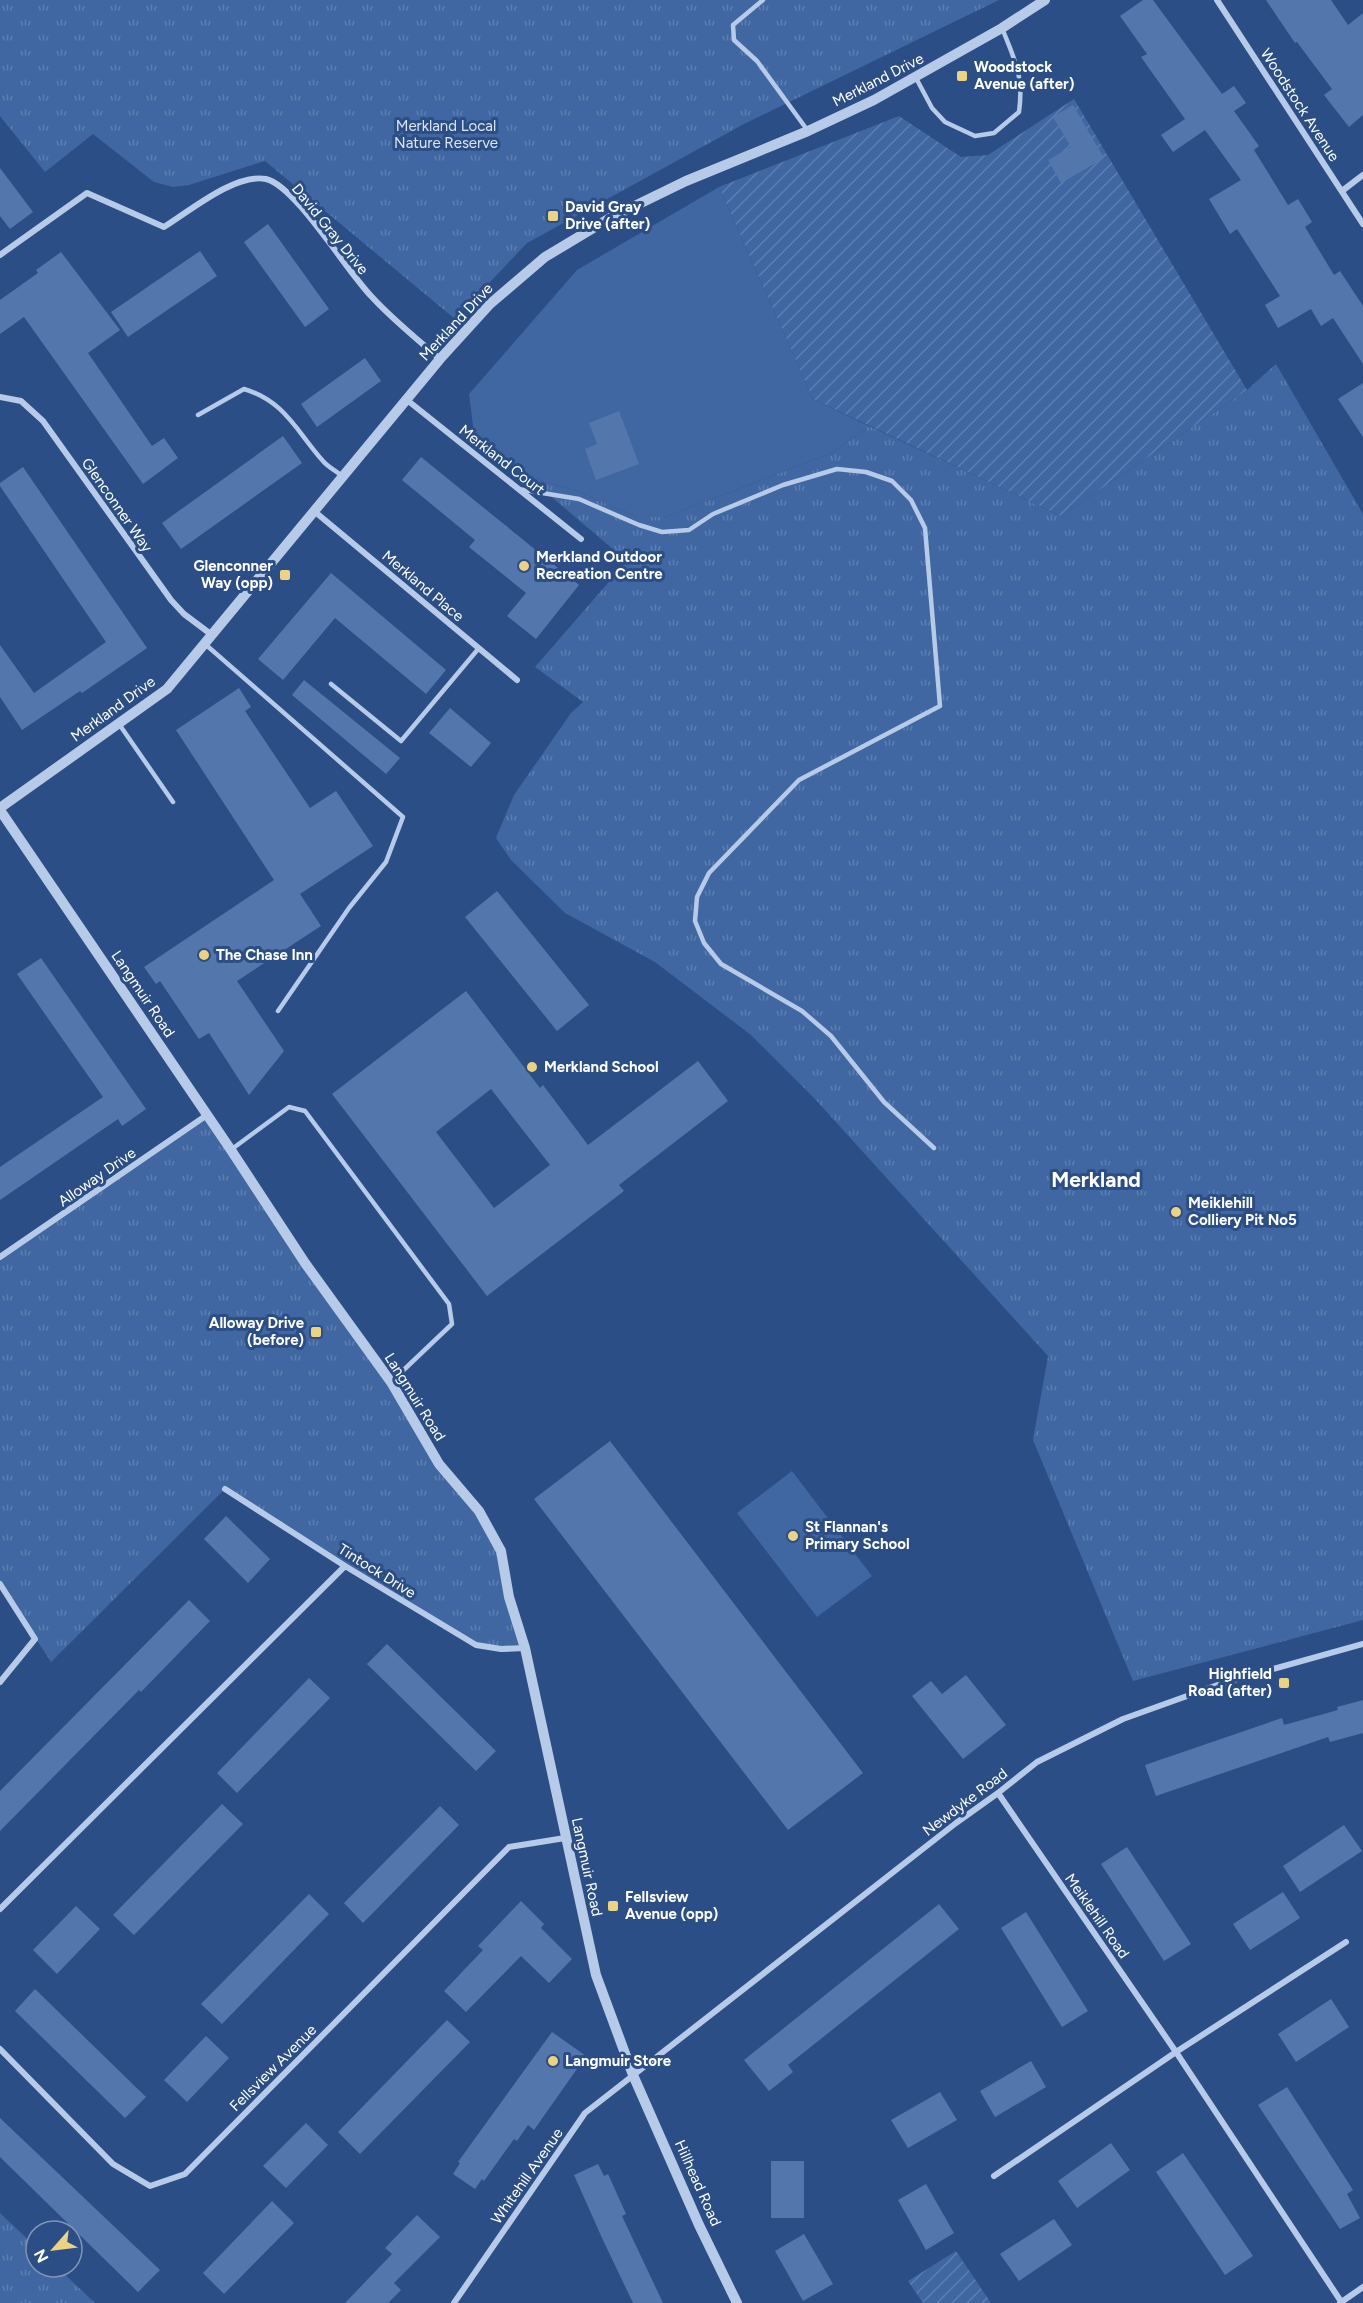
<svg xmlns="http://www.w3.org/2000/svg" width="1363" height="2303" font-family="Figtree,sans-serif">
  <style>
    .grass { fill: #4067a2 }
    .park { fill: url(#park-tufts) }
    .garden { fill: url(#garden-furrows) }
    .building { fill: #5377ad; fill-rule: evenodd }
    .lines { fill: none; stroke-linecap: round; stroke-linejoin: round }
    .service { stroke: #b7cae7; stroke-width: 4.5 }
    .minor { stroke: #b7cae7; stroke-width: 6 }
    .tertiary { stroke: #b7cae7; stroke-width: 10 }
    .poi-dot { fill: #edd37f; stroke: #2b4e86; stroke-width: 2 }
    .labels { text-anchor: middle; stroke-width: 6; stroke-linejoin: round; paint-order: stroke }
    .poi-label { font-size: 15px; font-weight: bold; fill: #fff; stroke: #2b4e86; text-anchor: start }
    .street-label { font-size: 15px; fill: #fff; stroke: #2b4e86 }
    .park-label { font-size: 15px; fill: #dae5f6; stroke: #2b4e86 }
    .district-label { font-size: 21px; font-weight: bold; fill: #fff; stroke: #2b4e86 }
  </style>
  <defs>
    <pattern id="park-tufts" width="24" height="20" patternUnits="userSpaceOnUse" patternTransform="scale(1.5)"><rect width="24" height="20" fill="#4067a2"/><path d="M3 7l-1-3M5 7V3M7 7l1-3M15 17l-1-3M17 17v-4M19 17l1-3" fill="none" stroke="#5d7eb0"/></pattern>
    <pattern id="garden-furrows" width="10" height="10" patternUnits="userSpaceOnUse" patternTransform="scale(1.5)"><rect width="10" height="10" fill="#4067a2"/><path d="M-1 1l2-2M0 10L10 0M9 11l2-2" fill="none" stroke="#5d7eb0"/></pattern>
  </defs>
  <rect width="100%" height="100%" fill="#2b4e86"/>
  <path class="grass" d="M 719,187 L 813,399 L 869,426 L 832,453 L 665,517 L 638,517 L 574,490 L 528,477 L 475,441 L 469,394 L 577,270 Z
    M 792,1471 L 872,1576 L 817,1617 L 737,1513 Z"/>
  <path class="park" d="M 0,0 L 999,0 L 744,124 L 527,243 L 455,319 L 265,161 L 189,185 L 173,187 L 154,182 L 93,134 L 45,172 L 0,116 Z
    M 1276,364 L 1363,514 L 1363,1620 L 1133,1681 L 1033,1440 L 1048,1356 L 815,1099 L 751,1035 L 655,962 L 565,913 L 511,860 L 496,838 L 514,795 L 571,713 L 583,702 L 535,667 L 627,561 L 528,477 L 574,490 L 638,517 L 665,517 L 832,453 L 869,426 L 1061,516 L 1247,390 Z
    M 207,1115 L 391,1382 L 439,1464 L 479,1511 L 501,1551 L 525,1648 L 476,1645 L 225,1489 L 51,1662 L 0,1584 L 0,1257 Z
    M 0,2213 L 36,2247 L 36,2267 L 57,2267 L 95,2303 L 0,2303 Z"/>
  <path class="garden" d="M 1074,99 L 1247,390 L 1061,516 L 813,399 L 719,187 L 899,116 L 961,157 L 988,155 Z
    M 956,2251 L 991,2303 L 923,2303 L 908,2281 Z"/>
  <path class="building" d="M 1143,0 L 1153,0 L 1222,94 L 1234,86 L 1246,103 L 1234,111 L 1259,146 L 1254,150 L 1288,205 L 1298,199 L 1312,222 L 1305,227 L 1334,275 L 1340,271 L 1363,306 L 1363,364 L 1333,318 L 1321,326 L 1311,309 L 1278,328 L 1265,305 L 1280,296 L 1237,229 L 1230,234 L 1209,199 L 1241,180 L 1205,130 L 1173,152 L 1161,135 L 1185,119 L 1141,57 L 1147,54 L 1120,16 Z
    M 1266,0 L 1331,0 L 1348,25 L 1363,13 L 1363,115 L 1349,127 L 1324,95 L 1332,89 L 1297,42 L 1295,43 Z
    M 1073,105 L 1104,158 L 1061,183 L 1048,160 L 1071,147 L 1053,117 Z
    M 0,168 L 33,212 L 10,229 L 0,216 Z
    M 268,224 L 329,309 L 305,327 L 244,242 Z
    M 200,251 L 217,276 L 128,337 L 111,312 Z
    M 61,252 L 120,330 L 88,353 L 152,446 L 164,438 L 178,458 L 143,484 L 24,317 L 0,334 L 0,300 L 38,273 L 36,270 Z
    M 365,358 L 381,381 L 317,427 L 301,404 Z
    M 1363,383 L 1363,437 L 1338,399 Z
    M 619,411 L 639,464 L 596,480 L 585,449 L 597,444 L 589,423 Z
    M 283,436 L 302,463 L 181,549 L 162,523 Z
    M 421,457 L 579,585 L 536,639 L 507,616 L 526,593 L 469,547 L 475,540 L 402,480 Z
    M 23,467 L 147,648 L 82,693 L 80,691 L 22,730 L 0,697 L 0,645 L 34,693 L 106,642 L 0,486 L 0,483 Z
    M 331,573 L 446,670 L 426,694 L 335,618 L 283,680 L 258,659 Z
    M 304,680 L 400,758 L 386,774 L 292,695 Z
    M 239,688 L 251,707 L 245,711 L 310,808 L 336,791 L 373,846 L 300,894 L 321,926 L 237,981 L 284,1051 L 249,1095 L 209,1033 L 199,1039 L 160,981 L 156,984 L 144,967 L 274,880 L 176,730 Z
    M 450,708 L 491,743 L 471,767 L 429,733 Z
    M 497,891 L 589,1005 L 557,1031 L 465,917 Z
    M 41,958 L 146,1109 L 122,1126 L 118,1119 L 0,1200 L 0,1167 L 103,1097 L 17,974 Z
    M 466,991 L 540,1088 L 543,1085 L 588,1145 L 698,1061 L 728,1101 L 619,1185 L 624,1191 L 487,1296 L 332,1094 ZM 491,1089 L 550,1165 L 494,1208 L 436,1132 Z
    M 610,1441 L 863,1773 L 788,1830 L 534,1499 Z
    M 226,1516 L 270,1559 L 248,1583 L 204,1539 Z
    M 189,1600 L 210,1621 L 141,1692 L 139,1690 L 0,1831 L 0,1791 Z
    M 387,1644 L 496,1751 L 476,1771 L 367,1664 Z
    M 966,1675 L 1006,1725 L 963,1759 L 912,1696 L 931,1681 L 942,1694 Z
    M 309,1678 L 330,1698 L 237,1793 L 217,1773 Z
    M 1363,1700 L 1363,1733 L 1330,1742 L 1328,1737 L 1156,1796 L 1145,1765 L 1282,1718 L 1284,1725 L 1338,1710 L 1337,1707 Z
    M 222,1804 L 243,1824 L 134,1935 L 113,1915 Z
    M 440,1806 L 459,1825 L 363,1923 L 344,1903 Z
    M 1344,1825 L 1362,1851 L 1300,1892 L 1283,1866 Z
    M 1127,1847 L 1191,1944 L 1164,1961 L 1101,1864 Z
    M 1283,1892 L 1300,1918 L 1250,1950 L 1233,1924 Z
    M 309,1894 L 329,1914 L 222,2024 L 201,2004 Z
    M 521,1901 L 544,1924 L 541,1928 L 572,1959 L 549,1983 L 521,1956 L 466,2012 L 444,1991 L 483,1950 L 478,1946 Z
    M 939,1904 L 959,1929 L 788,2065 L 793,2072 L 769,2091 L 744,2060 Z
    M 76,1906 L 100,1929 L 57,1974 L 33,1950 Z
    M 1026,1912 L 1088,2011 L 1062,2027 L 1001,1928 Z
    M 35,1989 L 146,2097 L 125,2118 L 15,2011 Z
    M 1331,1999 L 1349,2027 L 1296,2062 L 1278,2034 Z
    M 447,2020 L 470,2042 L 360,2154 L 338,2132 Z
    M 552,2032 L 586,2056 L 534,2130 L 528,2125 L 517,2141 L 514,2139 L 484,2181 L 482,2179 L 475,2189 L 453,2174 L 460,2163 L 458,2162 Z
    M 206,2036 L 229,2058 L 187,2102 L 164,2080 Z
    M 1031,2061 L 1046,2087 L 995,2117 L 980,2091 Z
    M 1287,2087 L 1353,2190 L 1347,2194 L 1360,2218 L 1340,2229 L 1258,2105 Z
    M 940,2092 L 957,2120 L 908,2148 L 891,2120 Z
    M 0,2118 L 160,2270 L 138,2292 L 0,2157 Z
    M 306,2123 L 328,2145 L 286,2188 L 263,2166 Z
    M 1111,2143 L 1130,2170 L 1077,2208 L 1058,2181 Z
    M 1183,2153 L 1253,2256 L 1225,2275 L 1156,2172 Z
    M 771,2161 L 804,2161 L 804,2218 L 771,2218 Z
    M 598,2164 L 604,2176 L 608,2174 L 626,2214 L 622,2216 L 663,2303 L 633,2303 L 602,2238 L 574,2175 Z
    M 926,2184 L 954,2233 L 926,2250 L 898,2200 Z
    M 272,2201 L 294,2223 L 224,2294 L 203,2273 Z
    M 417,2215 L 440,2237 L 394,2283 L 401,2290 L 388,2303 L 345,2303 L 392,2254 L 385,2248 Z
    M 1054,2219 L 1072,2245 L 1019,2281 L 1000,2254 Z
    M 804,2234 L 833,2284 L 803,2301 L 775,2251 Z"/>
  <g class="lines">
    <path class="service" d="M 763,0 L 733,25 L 734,40 L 757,61 L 808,131
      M 916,78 L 932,108 L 945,122 L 975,136 L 994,133 L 1019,112 C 1024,76 1015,61 1002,28
      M 198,415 L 244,389 C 285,401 297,432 323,461 C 328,467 336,471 342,476
      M 518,489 L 579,499 L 639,525 L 662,532 L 689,530 L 713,514 L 783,485 L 837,469 L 866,472 L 892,481 L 911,500 L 925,528 L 940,706 L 799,780 L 709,873 L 697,897 L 695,921 L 704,943 L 721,964 L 802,1011 L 831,1036 L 884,1102 L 934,1148
      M 205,644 L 403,817 L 386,862 L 349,908 L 278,1011
      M 331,684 L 401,741 L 479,648
      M 119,724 L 173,802
      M 232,1149 L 289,1107 L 305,1111 L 449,1304 L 452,1324 L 391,1382"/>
    <path class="minor" d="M 1217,0 L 1363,224
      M 1342,191 L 1363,175
      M 0,255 L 87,193 L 164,227 C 190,211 235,173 266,179 C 296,186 347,272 372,297 C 392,319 417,339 440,359
      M 0,397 L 21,401 L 43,421 L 171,600 L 184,614 L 212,635
      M 407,400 L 581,539
      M 314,511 L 517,680
      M 0,1257 L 207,1115
      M 225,1489 L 345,1566 L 476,1645 L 501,1649 L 525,1648
      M 0,1584 L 35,1639 L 0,1682
      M 998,1793 L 1176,2052 L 1342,2303
      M 0,1909 L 345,1566
      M 0,2049 L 113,2164 L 150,2186 L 185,2174 L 509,1847 L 565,1838
      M 994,2176 L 1176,2052 L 1346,1942
      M 454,2303 L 585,2113 L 956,1823 L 998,1793 L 1037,1762 L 1123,1719 L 1226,1682 L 1363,1644
      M 1340,2303 L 1363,2287"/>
    <path class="tertiary" d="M 0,808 L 167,689 L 440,359 L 490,304 L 545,257 L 610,218 L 686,181 L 808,131 L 874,100 L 1002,28 L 1045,0
      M 0,810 L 231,1150 L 305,1263 L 391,1382 L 439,1464 L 479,1511 L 501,1551 L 509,1597 L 525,1648 L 596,1975 L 633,2075 L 699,2225 L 737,2303"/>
  </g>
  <g class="poi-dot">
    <rect x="956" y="70" width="12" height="12" rx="3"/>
    <rect x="547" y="210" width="12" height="12" rx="3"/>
    <circle cx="524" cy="566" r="6"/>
    <rect x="279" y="569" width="12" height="12" rx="3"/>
    <circle cx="204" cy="955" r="6"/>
    <circle cx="532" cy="1067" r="6"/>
    <circle cx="1176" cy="1212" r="6"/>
    <rect x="310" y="1326" width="12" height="12" rx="3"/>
    <circle cx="793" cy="1536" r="6"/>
    <rect x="1278" y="1677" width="12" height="12" rx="3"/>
    <rect x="607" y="1900" width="12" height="12" rx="3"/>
    <circle cx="553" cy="2061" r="6"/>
  </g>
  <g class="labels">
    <g class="poi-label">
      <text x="974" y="72">Woodstock<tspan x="974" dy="17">Avenue (after)</tspan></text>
      <text x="565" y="212">David Gray<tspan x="565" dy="17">Drive (after)</tspan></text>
      <text x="536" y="562">Merkland Outdoor<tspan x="536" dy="17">Recreation Centre</tspan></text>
      <text x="273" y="571" text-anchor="end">Glenconner<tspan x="273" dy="17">Way (opp)</tspan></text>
      <text x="216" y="960">The Chase Inn</text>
      <text x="544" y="1072">Merkland School</text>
      <text x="1188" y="1208">Meiklehill<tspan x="1188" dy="17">Colliery Pit No5</tspan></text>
      <text x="304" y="1328" text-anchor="end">Alloway Drive<tspan x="304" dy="17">(before)</tspan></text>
      <text x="805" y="1532">St Flannan's<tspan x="805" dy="17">Primary School</tspan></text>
      <text x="1272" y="1679" text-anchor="end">Highfield<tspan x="1272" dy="17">Road (after)</tspan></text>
      <text x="625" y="1902">Fellsview<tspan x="625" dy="17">Avenue (opp)</tspan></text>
      <text x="565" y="2066">Langmuir Store</text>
    </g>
    <g class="street-label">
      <text transform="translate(878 80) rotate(-27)" y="5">Merkland Drive</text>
      <text transform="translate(1300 105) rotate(57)" y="5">Woodstock Avenue</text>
      <text transform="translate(330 229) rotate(51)" y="5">David Gray Drive</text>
      <text transform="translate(456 322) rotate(-47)" y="5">Merkland Drive</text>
      <text transform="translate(502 460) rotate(38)" y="5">Merkland Court</text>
      <text transform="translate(117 505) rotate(55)" y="5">Glenconner Way</text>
      <text transform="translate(423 586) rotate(40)" y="5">Merkland Place</text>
      <text transform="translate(113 709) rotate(-36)" y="5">Merkland Drive</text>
      <text transform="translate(143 994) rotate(56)" y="5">Langmuir Road</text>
      <text transform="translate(97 1177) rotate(-35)" y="5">Alloway Drive</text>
      <text transform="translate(415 1397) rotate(58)" y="5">Langmuir Road</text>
      <text transform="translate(377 1571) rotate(32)" y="5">Tintock Drive</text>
      <text transform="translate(965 1802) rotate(-37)" y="5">Newdyke Road</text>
      <text transform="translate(587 1867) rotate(78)" y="5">Langmuir Road</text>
      <text transform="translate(1097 1916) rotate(55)" y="5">Meiklehill Road</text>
      <text transform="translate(273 2068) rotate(-45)" y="5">Fellsview Avenue</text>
      <text transform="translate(527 2176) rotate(-55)" y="5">Whitehill Avenue</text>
      <text transform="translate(698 2183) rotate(66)" y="5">Hillhead Road</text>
    </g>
    <g class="park-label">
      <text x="446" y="131">Merkland Local<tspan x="446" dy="17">Nature Reserve</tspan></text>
    </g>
    <g class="district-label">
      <text x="1096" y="1187">Merkland</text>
    </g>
  </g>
  <g transform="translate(54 2249) rotate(242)"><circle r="28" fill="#2b4e86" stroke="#8095b6" stroke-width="1.5"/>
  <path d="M0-4.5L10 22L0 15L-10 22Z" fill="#edd37f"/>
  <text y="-9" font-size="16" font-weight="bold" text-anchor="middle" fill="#ffffff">N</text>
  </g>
</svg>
